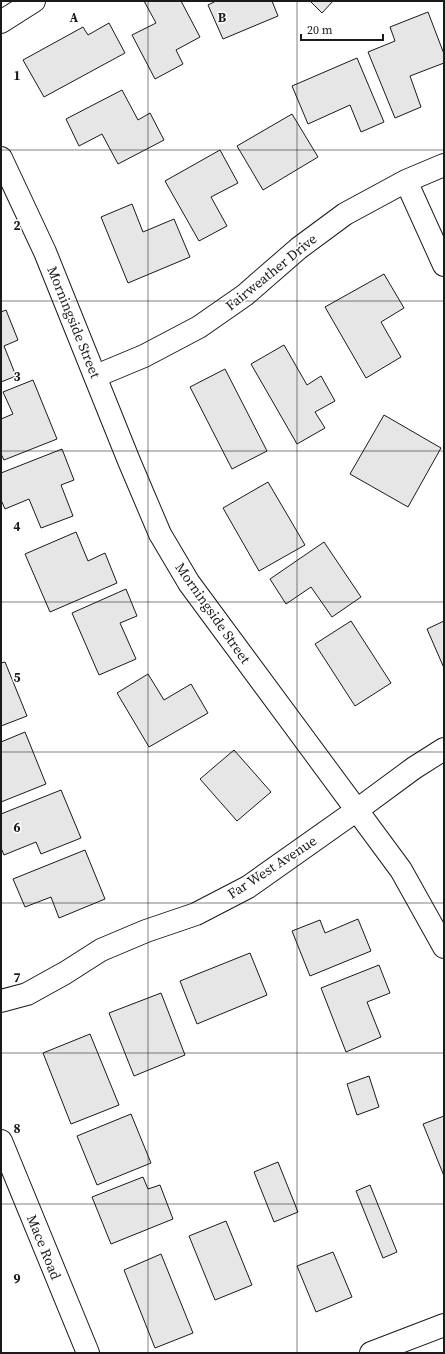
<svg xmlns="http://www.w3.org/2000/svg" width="445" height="1354" font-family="'Source Serif 4',serif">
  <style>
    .building { fill: #e6e6e6; stroke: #1a1a1a }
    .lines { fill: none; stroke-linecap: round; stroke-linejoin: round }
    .street-casing { stroke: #1a1a1a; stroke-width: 24 }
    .secondary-casing { stroke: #1a1a1a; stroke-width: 24 }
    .street { stroke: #fff; stroke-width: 22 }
    .secondary { stroke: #fff; stroke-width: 22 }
    .grid { fill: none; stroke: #1a1a1a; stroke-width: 1; stroke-opacity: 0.55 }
    .labels { text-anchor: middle; stroke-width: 3; stroke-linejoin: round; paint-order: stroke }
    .street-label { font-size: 14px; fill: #1a1a1a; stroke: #fff }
    .grid-label { font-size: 13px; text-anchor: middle; font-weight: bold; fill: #1a1a1a; stroke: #fff; stroke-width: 3; stroke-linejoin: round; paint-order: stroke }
  </style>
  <rect width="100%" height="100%" fill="#fff"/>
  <path class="building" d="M 144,1 L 181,1 L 200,37 L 176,50 L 183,64 L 155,79 L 132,35 L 156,23 Z
    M 216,1 L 272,1 L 278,16 L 223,39 L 208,5 Z
    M 310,1 L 333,1 L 322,13 Z
    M 428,12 L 444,54 L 444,63 L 410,76 L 421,107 L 395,118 L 368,52 L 395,41 L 390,27 Z
    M 109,23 L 125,53 L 44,97 L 23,60 L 83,27 L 88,35 Z
    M 357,58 L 384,122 L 361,132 L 350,105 L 308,124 L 292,86 Z
    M 122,90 L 138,120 L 150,113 L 164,140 L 118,164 L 102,134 L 79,146 L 66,119 Z
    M 292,114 L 318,157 L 263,190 L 237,146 Z
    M 220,150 L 238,183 L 211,197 L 227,226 L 199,241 L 165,181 Z
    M 132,204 L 143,232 L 174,219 L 190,257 L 128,283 L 101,217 Z
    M 384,274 L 404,308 L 381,322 L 401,357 L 366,378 L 325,307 Z
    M 6,310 L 18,340 L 4,346 L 16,376 L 1,382 L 1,312 Z
    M 284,345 L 307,385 L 321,376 L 335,401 L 315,412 L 325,428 L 297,444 L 251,364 Z
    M 225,369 L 267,451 L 232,469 L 190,387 Z
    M 33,380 L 57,439 L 4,460 L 1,454 L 1,419 L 13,414 L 3,392 Z
    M 384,415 L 441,448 L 408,507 L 350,474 Z
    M 62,449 L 74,480 L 61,485 L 73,516 L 41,528 L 29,499 L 5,509 L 1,500 L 1,473 Z
    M 268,482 L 305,545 L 259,571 L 223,508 Z
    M 76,532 L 88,561 L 105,553 L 117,583 L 50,612 L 25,554 Z
    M 324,542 L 361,597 L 332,617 L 311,587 L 286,604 L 270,579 Z
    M 126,589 L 137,616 L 120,623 L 136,659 L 99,675 L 72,613 Z
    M 351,621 L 391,683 L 355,706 L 315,644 Z
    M 444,621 L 444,668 L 427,629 Z
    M 5,662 L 27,716 L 1,726 L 1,663 Z
    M 148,674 L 164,700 L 191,684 L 208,713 L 149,747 L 117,693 Z
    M 25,732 L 46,784 L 1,802 L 1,742 Z
    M 234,750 L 271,792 L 237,821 L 200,779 Z
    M 61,790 L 81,838 L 41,854 L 36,842 L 4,855 L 1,848 L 1,814 Z
    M 85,850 L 105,899 L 59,918 L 51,897 L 25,907 L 13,879 Z
    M 358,919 L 371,951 L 310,976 L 292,931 L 320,920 L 325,933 Z
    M 250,953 L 267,995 L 197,1024 L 180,981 Z
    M 379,965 L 390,993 L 367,1002 L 381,1037 L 346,1052 L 321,988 Z
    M 161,993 L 185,1055 L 134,1076 L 109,1013 Z
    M 90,1034 L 119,1105 L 71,1124 L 43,1053 Z
    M 369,1076 L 379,1107 L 357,1115 L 347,1084 Z
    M 131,1114 L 151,1163 L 97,1185 L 77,1136 Z
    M 444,1116 L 444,1176 L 423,1124 Z
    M 278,1162 L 298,1212 L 274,1222 L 254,1172 Z
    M 143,1177 L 148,1189 L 160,1185 L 173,1219 L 111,1244 L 92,1197 Z
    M 370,1185 L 397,1252 L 383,1258 L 356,1191 Z
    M 226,1221 L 252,1285 L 215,1300 L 189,1236 Z
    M 333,1252 L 352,1297 L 316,1312 L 297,1266 Z
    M 161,1254 L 193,1333 L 155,1348 L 124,1270 Z"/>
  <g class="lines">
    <defs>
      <path id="street" d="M 1,22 L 34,1
        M 1,158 L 45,252 L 129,461 L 160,534 L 189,583 L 401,870 L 444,947
        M 406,181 L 444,265
        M 96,376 L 144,356 L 199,327 L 245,295 L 299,248 L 345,214 L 406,181 L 444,165
        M 1,1001 L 27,994 L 65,973 L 101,950 L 146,931 L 196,914 L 248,887 L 357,810 L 414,768 L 444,749
        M 1,1141 L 88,1353"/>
      <path id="secondary" d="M 371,1353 L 444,1325"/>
    </defs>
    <use href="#street" class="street-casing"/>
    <use href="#secondary" class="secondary-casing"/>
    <use href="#street" class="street"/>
    <use href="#secondary" class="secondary"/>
  </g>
  <path class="grid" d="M 148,1 L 148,1353M 297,1 L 297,1353M 1,150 L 444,150M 1,301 L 444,301M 1,451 L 444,451M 1,602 L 444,602M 1,752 L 444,752M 1,903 L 444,903M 1,1053 L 444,1053M 1,1204 L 444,1204"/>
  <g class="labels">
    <g class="street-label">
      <text transform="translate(271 272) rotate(-39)" y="5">Fairweather Drive</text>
      <text transform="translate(74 322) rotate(68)" y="5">Morningside Street</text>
      <text transform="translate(213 613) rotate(55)" y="5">Morningside Street</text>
      <text transform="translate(272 867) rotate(-33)" y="5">Far West Avenue</text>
      <text transform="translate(44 1247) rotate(68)" y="5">Mace Road</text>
    </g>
  </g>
  <g class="grid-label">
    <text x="74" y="22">A</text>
    <text x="222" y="22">B</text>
    <text x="17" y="80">1</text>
    <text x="17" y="230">2</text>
    <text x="17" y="381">3</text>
    <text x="17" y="531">4</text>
    <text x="17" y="682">5</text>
    <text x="17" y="832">6</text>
    <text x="17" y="982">7</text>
    <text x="17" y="1133">8</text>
    <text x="17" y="1283">9</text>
  </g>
  <rect width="445" height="1354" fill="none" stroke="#1a1a1a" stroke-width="4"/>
  <path d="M301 34v6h82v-6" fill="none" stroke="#1a1a1a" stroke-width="2"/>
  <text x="307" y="34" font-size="12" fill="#1a1a1a" stroke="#ffffff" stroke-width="3" paint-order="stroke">20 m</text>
</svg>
